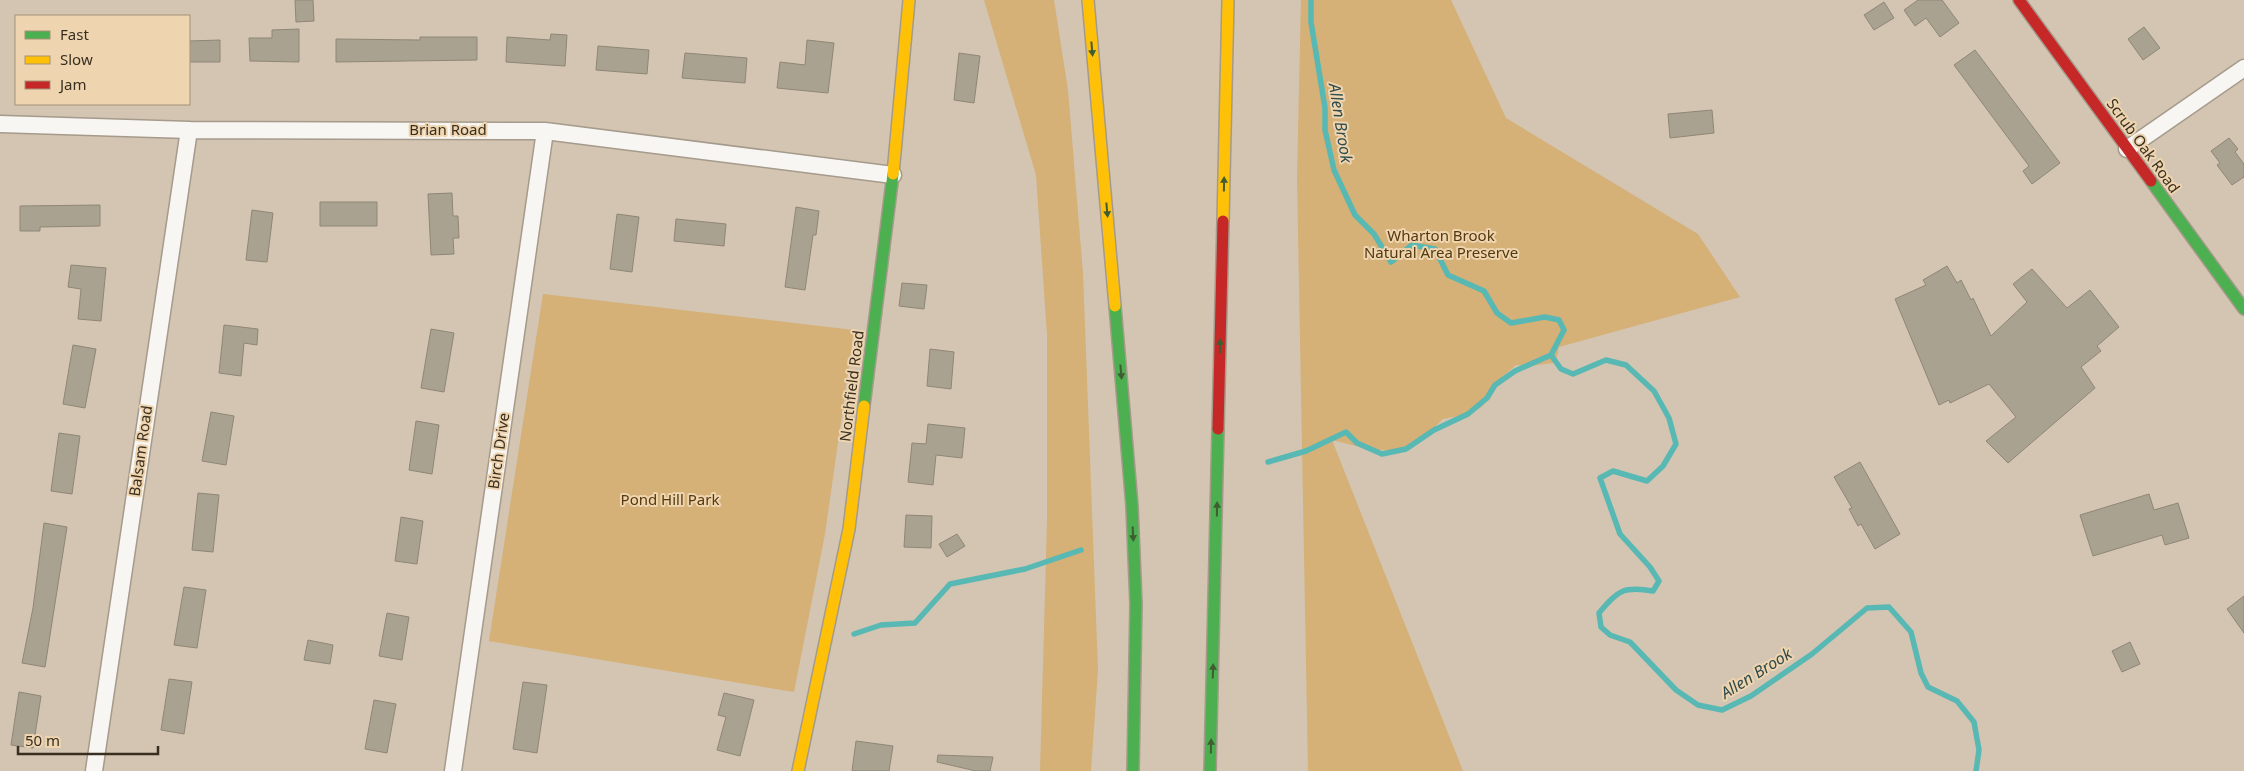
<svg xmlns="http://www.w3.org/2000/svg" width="2244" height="771" font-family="'Noto Sans',sans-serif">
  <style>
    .green { fill: #d5b077 }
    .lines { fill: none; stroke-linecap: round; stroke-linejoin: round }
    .stream { stroke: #58b8b3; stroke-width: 5.5 }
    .building { fill: #aaa291; stroke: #8f8676 }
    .street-casing { stroke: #a59a8b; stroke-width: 19 }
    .fast-casing { stroke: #a59a8b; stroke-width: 14 }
    .slow-casing { stroke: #a59a8b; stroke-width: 14 }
    .jam-casing { stroke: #a59a8b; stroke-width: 14 }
    .street { stroke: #f8f6f3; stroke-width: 16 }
    .fast { stroke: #4caf50; stroke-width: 11 }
    .slow { stroke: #ffc107; stroke-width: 11 }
    .jam { stroke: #c62828; stroke-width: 11 }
    .oneway { fill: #405c31 }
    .labels { text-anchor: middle; stroke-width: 4; stroke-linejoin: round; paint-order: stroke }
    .street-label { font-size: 15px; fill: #392f21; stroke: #eed4af }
    .park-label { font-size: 15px; fill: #53390d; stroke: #eed4af }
    .water-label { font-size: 16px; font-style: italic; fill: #2f4b4b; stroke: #eed4af }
  </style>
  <rect width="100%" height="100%" fill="#d3c5b1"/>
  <path class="green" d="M 984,0 L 1054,0 L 1068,90 L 1083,273 L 1098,670 L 1091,771 L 1040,771 L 1047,521 L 1047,335 L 1036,175 Z
    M 1301,0 L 1451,0 L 1506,118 L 1698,234 L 1740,297 L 1559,347 L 1557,357 L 1553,363 L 1529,366 L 1516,365 L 1502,377 L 1495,386 L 1490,399 L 1480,408 L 1465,415 L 1443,419 L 1421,440 L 1411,445 L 1392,450 L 1372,450 L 1332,440 L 1463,771 L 1308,771 L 1297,177 Z
    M 543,294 L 854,330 L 825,534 L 794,692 L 489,641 Z"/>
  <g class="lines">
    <path class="stream" d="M 1311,0 L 1311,22 L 1325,108 L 1325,130 L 1334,170 L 1355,215 L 1374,234 L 1391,262 L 1412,245 L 1435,249 L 1448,275 L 1484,291 L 1497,313 L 1511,323 L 1545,317 L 1559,320 L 1564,330 L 1551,355 L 1561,369 L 1573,374 L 1606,360 L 1626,365 L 1654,391 L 1669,418 L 1676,444 L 1663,466 L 1647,481 L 1613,471 L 1600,478 L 1620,534 L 1650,567 L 1659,581 L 1653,591 C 1624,586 1618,590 1599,613 L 1601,627 L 1610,635 L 1630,642 L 1676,690 L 1698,705 L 1722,710 L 1751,696 L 1812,654 L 1867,608 L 1889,607 L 1911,632 L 1921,673 L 1928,687 L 1957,701 L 1974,722 L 1979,750 L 1976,771
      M 1268,462 L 1306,451 L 1346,432 L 1357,443 L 1382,454 L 1406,449 L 1434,430 L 1468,414 L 1487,398 L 1495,385 L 1515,371 L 1551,355
      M 854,634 L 881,625 L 915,623 L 950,584 L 1025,569 L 1081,550"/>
  </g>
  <path class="building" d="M 295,0 L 313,0 L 314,21 L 296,22 Z
    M 1918,0 L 1942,0 L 1959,23 L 1940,37 L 1926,18 L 1915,26 L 1904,10 Z
    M 1884,2 L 1894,18 L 1874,30 L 1864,15 Z
    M 2144,27 L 2160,48 L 2143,60 L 2128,39 Z
    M 299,29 L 299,62 L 250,61 L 249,38 L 272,38 L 272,30 Z
    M 551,34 L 567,35 L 565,66 L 506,62 L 507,37 L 550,40 Z
    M 420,37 L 477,37 L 477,60 L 336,62 L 336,39 L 420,40 Z
    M 220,40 L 220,62 L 189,62 L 189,41 Z
    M 807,40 L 834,43 L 828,93 L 777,88 L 780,62 L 805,65 Z
    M 598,46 L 649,50 L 647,74 L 596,70 Z
    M 1975,50 L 2060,163 L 2032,184 L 2023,171 L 2029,166 L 1954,65 Z
    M 685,53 L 747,58 L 745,83 L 682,78 Z
    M 959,53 L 980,56 L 974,103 L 954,100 Z
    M 1712,110 L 1714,133 L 1670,138 L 1668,114 Z
    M 2229,138 L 2238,149 L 2235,152 L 2244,164 L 2244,177 L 2232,185 L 2217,165 L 2220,163 L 2211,151 Z
    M 452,193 L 453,216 L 458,216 L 459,238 L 453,238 L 454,254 L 431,255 L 428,194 Z
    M 320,202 L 377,202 L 377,226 L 320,226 Z
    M 100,205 L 100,226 L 40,227 L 40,231 L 20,231 L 20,206 Z
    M 796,207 L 819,211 L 816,235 L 813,235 L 805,290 L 785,287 Z
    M 252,210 L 273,213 L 267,262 L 246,260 Z
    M 617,214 L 639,217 L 632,272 L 610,269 Z
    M 676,219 L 726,224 L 724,246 L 674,241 Z
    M 71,265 L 106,268 L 101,321 L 78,319 L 81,289 L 68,287 Z
    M 1947,266 L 1957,283 L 1961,280 L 1971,300 L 1973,298 L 1991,336 L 2027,302 L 2013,284 L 2032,269 L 2067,308 L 2090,290 L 2119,327 L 2097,346 L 2101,351 L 2081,367 L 2095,388 L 2008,463 L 1986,441 L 2016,417 L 1989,384 L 1950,403 L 1949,400 L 1939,405 L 1895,299 L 1926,285 L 1923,280 Z
    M 902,283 L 927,285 L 924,309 L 899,306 Z
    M 224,325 L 258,329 L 257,345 L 244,343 L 241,376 L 219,373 Z
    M 431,329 L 454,333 L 444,392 L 421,388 Z
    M 73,345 L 96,349 L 85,408 L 63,404 Z
    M 930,349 L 954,352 L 951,389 L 927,386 Z
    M 211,412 L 234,416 L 226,465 L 202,461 Z
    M 416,421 L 439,425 L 432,474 L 409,470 Z
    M 928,424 L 965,428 L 962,458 L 936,455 L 933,485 L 908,482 L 912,443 L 926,444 Z
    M 59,433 L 80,436 L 72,494 L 51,491 Z
    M 1860,462 L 1900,534 L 1875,549 L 1861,524 L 1858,526 L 1849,509 L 1852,508 L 1834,477 Z
    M 198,493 L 219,495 L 213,552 L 192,550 Z
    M 2149,494 L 2154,510 L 2178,503 L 2189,538 L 2165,545 L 2162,535 L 2093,556 L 2080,515 Z
    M 906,515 L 932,516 L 931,548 L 904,547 Z
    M 401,517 L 423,521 L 417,564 L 395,561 Z
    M 44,523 L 67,527 L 45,667 L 22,663 L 33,608 Z
    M 957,534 L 965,546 L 947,557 L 939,544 Z
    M 184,587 L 206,590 L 197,648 L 174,645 Z
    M 2244,596 L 2244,633 L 2227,609 Z
    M 387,613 L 409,617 L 402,660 L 379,656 Z
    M 308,640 L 333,645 L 330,664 L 304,660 Z
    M 2130,642 L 2140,664 L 2122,672 L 2112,651 Z
    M 169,679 L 192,682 L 184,734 L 161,730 Z
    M 523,682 L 547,685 L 537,753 L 513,749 Z
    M 19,692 L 41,696 L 33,748 L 11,745 Z
    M 724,693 L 754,700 L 740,756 L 717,750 L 726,717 L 718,715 Z
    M 374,700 L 396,704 L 387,753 L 365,749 Z
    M 856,741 L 893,746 L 889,771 L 852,771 Z
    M 938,755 L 993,757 L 990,771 L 976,771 L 937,762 Z"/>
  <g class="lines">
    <defs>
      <path id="street" d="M 0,124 L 189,130 L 545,131 L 893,175
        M 2127,149 L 2244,68
        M 94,771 L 189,130
        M 453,771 L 545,131"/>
      <path id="fast" d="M 2151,181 L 2244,309
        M 1115,306 L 1132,506 L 1136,604 L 1133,771
        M 864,406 L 893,174
        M 1210,771 L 1218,429"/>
      <path id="slow" d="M 1088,0 L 1115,306
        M 893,174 L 909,0
        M 1223,221 L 1228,0
        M 798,771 L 849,529 L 864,406"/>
      <path id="jam" d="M 2019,0 L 2151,181
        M 1218,429 L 1223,221"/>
    </defs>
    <use href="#street" class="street-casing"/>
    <use href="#fast" class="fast-casing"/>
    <use href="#slow" class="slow-casing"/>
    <use href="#jam" class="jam-casing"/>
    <use href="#street" class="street"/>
    <use href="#fast" class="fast"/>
    <use href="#slow" class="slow"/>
    <use href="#jam" class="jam"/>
  </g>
  <defs><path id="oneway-solid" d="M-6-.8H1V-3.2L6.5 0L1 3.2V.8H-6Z" transform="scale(1.25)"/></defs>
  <g class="oneway">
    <use href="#oneway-solid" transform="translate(1092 49) rotate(85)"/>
    <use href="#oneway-solid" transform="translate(1224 184) rotate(-89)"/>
    <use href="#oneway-solid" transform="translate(1107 210) rotate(85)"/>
    <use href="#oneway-solid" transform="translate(1220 346) rotate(-89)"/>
    <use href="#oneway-solid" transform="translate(1121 372) rotate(85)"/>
    <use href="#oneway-solid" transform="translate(1217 509) rotate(-89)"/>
    <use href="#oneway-solid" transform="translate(1133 534) rotate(87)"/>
    <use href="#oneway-solid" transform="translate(1213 671) rotate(-88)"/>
    <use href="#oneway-solid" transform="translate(1211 746) rotate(-89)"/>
  </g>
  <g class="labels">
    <g class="street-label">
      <text x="448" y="135">Brian Road</text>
      <text transform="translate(2143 146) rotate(54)" y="5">Scrub Oak Road</text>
      <text transform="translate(852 386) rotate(-83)" y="5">Northfield Road</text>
      <text transform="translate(141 451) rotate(-82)" y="5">Balsam Road</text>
      <text transform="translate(499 451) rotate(-82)" y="5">Birch Drive</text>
    </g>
    <g class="park-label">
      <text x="1441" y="241">Wharton Brook<tspan x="1441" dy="17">Natural Area Preserve</tspan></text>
      <text x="670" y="505">Pond Hill Park</text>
    </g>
    <g class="water-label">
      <text transform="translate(1341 123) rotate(81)" y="6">Allen Brook</text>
      <text transform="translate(1756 673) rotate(-32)" y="6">Allen Brook</text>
    </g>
  </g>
  <rect x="15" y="15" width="175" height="90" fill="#eed4af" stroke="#a69276"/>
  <rect x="25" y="31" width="25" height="8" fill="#4caf50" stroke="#a69276"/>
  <text x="60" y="40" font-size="15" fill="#392f21">Fast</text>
  <rect x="25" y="56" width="25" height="8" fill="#ffc107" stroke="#a69276"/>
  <text x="60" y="65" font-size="15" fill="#392f21">Slow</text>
  <rect x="25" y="81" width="25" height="8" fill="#c62828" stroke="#a69276"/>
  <text x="60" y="90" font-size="15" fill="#392f21">Jam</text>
  <path d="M18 746v8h140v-8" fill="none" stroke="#392f21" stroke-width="2.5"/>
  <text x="25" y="746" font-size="15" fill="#392f21" stroke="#eed4af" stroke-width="4" paint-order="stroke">50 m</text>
</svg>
